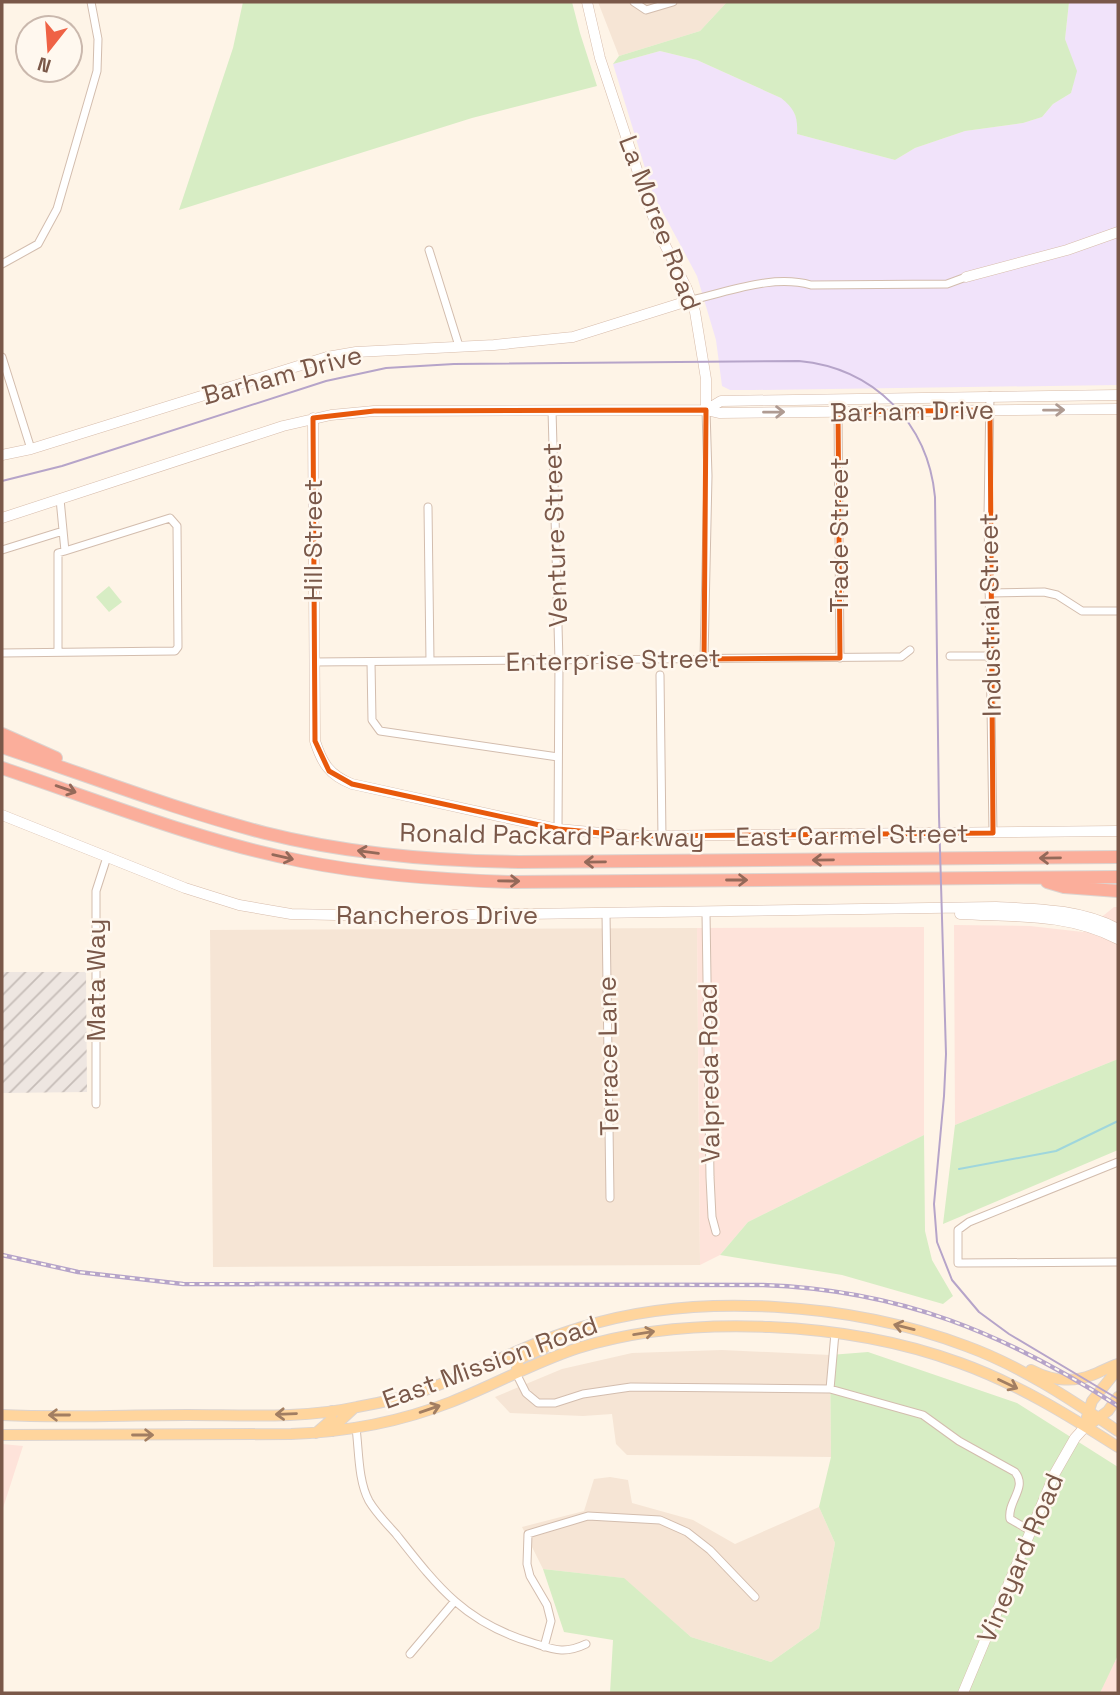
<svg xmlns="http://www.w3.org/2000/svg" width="1120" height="1695" font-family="'Space Grotesk',sans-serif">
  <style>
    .residential { fill: #f6e5d5 }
    .commercial { fill: #fee3da }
    .industrial { fill: url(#industrial-furrows) }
    .education { fill: #f1e3fa }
    .green { fill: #d7edc4 }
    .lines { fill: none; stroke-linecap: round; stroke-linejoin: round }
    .stream { stroke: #9fd6dc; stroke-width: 2 }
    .street-casing { stroke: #d3bdae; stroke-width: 9 }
    .secondary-casing { stroke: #d7bcab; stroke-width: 11 }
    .primary-casing { stroke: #dcd4d0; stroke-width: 12 }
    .highway-casing { stroke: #dcd4d0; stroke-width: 14 }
    .street { stroke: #fff; stroke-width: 7 }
    .secondary { stroke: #fff; stroke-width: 10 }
    .primary { stroke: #ffd59d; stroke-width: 10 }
    .highway { stroke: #fbae9b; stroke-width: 12 }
    .tram { stroke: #b6a4c9; stroke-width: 2 }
    .rail-casing { stroke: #b6a4c9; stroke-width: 4.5 }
    .rail { stroke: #fff8ef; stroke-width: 2; stroke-dasharray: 5; stroke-linecap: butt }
    .oneway { stroke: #af9b92 }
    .oneway2 { stroke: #946959 }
    .oneway3 { stroke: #a27e62 }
    .marked { fill: none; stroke: #e8590c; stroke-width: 5; stroke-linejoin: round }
    .labels { text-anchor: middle; stroke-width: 5; stroke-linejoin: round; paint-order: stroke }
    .street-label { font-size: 26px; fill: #7a5849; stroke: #fff8ef }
  </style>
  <defs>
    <pattern id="industrial-furrows" width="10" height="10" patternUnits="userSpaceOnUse" patternTransform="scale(1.75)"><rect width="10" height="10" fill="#eee6e1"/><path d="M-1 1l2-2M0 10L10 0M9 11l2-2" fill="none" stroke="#c6bdb8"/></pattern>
  </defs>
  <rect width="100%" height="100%" fill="#fef4e7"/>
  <path class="residential" d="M 598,2 L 727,2 L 700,31 L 619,56 Z
    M 697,928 L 700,1265 L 213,1267 L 210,930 Z
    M 722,1350 L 830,1355 L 831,1457 L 627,1455 L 616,1444 L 612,1414 L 583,1416 L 510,1413 L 495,1397 L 562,1369 L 632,1353 Z
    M 610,1477 L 628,1480 L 632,1503 L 693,1520 L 735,1544 L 819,1507 L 835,1543 L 819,1628 L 771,1662 L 691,1637 L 623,1578 L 543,1569 L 522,1527 L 584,1511 L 594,1479 Z"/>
  <path class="commercial" d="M 1114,907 L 1118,907 L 1118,1059 L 955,1125 L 954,925 L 1030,926 L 1083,932 Z
    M 924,927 L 924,1135 L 748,1222 L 720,1255 L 700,1265 L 697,928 Z
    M 2,1444 L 23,1446 L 2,1511 Z
    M 1114,1660 L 1118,1662 L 1118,1693 L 1100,1693 Z"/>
  <path class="industrial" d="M 2,972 L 86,972 L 87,1092 L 2,1093 Z"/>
  <path class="education" d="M 1069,2 L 1118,2 L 1118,385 L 753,390 L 730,390 L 722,386 L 716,340 L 697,276 L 653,194 L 613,64 L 660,51 L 697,60 L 781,98 L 792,106 L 797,120 L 797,134 L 895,160 L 915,148 L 965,131 L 1023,123 L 1042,117 L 1053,104 L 1071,93 L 1076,72 L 1065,39 Z"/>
  <path class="green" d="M 243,2 L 572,2 L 580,33 L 597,86 L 472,118 L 179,210 L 233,48 Z
    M 727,2 L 1069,2 L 1065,39 L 1077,71 L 1071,93 L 1053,104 L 1042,117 L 1023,123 L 965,131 L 915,148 L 895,160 L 797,134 C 798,117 795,109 781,98 L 697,60 L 660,51 L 613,64 L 619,56 L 700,31 Z
    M 109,586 L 122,602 L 109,612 L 96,597 Z
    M 1118,1059 L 1118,1150 L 943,1224 L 955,1125 Z
    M 924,1135 L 925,1231 L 932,1260 L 953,1296 L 943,1304 L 842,1275 L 720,1255 L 748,1222 Z
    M 868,1352 L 1017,1403 L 1118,1467 L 1118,1655 L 1100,1693 L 610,1693 L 613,1640 L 564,1632 L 543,1569 L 624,1578 L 691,1637 L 771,1662 L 819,1628 L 835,1543 L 819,1507 L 831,1457 L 830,1355 Z"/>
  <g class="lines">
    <path class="stream" d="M 959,1169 L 1056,1151 L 1118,1121"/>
    <defs>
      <path id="street" d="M 634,2 L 646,10 L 673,2
        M 429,250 L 459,346
        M 2,264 L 38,244 L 57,209 L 97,71 L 98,39 L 91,2
        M 691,300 C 729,292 772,274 811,285 L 947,284 L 966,277
        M 2,357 L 31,449
        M 990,396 L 988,517 L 993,833
        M 552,410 L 559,661 L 558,829
        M 838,412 L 840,658
        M 428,507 L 430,661
        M 2,550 L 63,531
        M 989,593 L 1044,592 L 1057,595 L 1082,611 L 1118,611
        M 58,651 L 58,553 L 65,551
        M 2,653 L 175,651 L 178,647 L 177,526 L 170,518 L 65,551 L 60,499
        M 950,656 L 990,656
        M 704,659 L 708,476 L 706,410
        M 314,662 L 891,657 L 901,657 L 910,650
        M 371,662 L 372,720 L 380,731 L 558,757
        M 660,675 L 662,838
        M 606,913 L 610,1198
        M 706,913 L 710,1177 L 712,1217 L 716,1232
        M 96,1104 L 96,891 L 107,857
        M 1118,1162 L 969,1222 L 958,1230 L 958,1263 L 1118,1262
        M 516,1373 L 526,1393 L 538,1403 L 555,1403 L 583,1394 L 631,1387 L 830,1389 L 835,1333
        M 830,1389 L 923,1415 L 959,1441 L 1015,1472 C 1028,1488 1007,1501 1010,1519 L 1031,1531
        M 356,1428 C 359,1450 358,1481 369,1501 C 376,1513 387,1524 396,1534 C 437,1586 464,1622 530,1642 C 553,1649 563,1655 586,1644
        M 544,1647 L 551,1621 L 547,1605 L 530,1576 L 527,1564 L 528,1534 L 588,1516 L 660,1520 L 687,1532 L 710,1550 L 755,1597
        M 410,1654 L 454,1602"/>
      <path id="secondary" d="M 587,2 L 600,58 L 650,209 L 662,239 L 687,289 L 695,312 L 706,379 L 706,410
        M 966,277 L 1067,250 L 1118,232
        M 706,410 L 721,401 L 1118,395
        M 313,418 L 315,741 C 322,763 329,775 352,784 L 558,829 L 634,836 L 1118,831
        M 2,455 L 31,449 L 327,357 L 356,352 L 494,345 L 573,337 L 691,300
        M 2,518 L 283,426 L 331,415 L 374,411 L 706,410 L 719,413 L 1118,409
        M 2,815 L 185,888 L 239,905 L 291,914 L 380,916 L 996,907 C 1038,909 1080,909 1118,929
        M 960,914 C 1015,917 1068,913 1118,939
        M 963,1693 L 1055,1473 L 1075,1438 L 1085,1427"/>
      <path id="primary" d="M 1031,1370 C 1050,1380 1072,1383 1092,1375 C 1101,1372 1108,1367 1118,1364
        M 516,1373 L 519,1359 L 544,1348 L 553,1337
        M 2,1415 C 64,1418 126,1415 188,1415 C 244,1415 302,1419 357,1407 C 380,1403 403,1398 425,1390 C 478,1371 528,1343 582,1327 C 698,1291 852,1303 966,1346 C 1021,1366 1070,1399 1118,1431
        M 1087,1417 L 1092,1401 L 1118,1369
        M 1093,1422 L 1108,1411 L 1118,1397
        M 333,1431 L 341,1420 L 354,1408
        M 316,1433 L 331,1420 L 332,1411
        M 2,1435 L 291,1434 C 346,1432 400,1422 451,1402 C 494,1385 535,1362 578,1348 C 691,1313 849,1322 960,1363 C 1016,1383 1068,1415 1118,1447"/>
      <path id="highway" d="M 2,734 L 56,758
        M 2,747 C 89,776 176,810 265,833 C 348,854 434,861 519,862 L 1118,857
        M 2,768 C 100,801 199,841 301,861 C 371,875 442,880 513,882 L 1118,877
        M 1047,882 L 1064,887 L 1118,891"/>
    </defs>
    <use href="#street" class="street-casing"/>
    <use href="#secondary" class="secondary-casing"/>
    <use href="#primary" class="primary-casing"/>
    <use href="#highway" class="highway-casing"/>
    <use href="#street" class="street"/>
    <use href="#secondary" class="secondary"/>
    <use href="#primary" class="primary"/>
    <use href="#highway" class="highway"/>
    <path class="tram" d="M 2,481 L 62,466 L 326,381 L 386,368 L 454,364 L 799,361 C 874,368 928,423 935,497 L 939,816 L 946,1054 L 944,1096 L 934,1204 L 937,1242 L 952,1280 L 979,1312 L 1009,1334 L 1118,1399"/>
    <defs>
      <path id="rail" d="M 2,1255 L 78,1272 L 183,1284 L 763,1285 C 900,1290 1004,1333 1118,1406"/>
    </defs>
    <use href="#rail" class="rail-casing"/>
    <use href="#rail" class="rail"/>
  </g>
  <defs><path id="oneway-shaft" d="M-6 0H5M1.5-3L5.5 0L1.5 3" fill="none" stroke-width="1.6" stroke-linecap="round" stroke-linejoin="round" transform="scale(1.75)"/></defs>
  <g class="oneway">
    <use href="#oneway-shaft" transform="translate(1054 410) rotate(-1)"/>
    <use href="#oneway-shaft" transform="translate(774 412) rotate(-1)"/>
  </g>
  <g class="oneway2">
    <use href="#oneway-shaft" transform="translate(66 789) rotate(19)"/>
    <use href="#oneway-shaft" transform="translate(368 852) rotate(-173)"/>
    <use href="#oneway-shaft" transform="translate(283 857) rotate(13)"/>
    <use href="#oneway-shaft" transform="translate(1050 858) rotate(179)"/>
    <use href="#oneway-shaft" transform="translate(823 860) rotate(179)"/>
    <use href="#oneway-shaft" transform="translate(595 862) rotate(179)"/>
    <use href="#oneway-shaft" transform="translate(737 880)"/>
    <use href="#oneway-shaft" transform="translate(509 881) rotate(1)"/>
  </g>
  <g class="oneway3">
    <use href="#oneway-shaft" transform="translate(904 1327) rotate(-166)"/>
    <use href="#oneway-shaft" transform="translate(644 1333) rotate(-9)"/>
    <use href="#oneway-shaft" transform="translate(1008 1384) rotate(26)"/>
    <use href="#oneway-shaft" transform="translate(430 1409) rotate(-19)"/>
    <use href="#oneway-shaft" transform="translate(286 1414) rotate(178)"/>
    <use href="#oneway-shaft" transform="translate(59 1415) rotate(180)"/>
    <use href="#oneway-shaft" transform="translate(143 1435)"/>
  </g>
  <path class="marked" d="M 706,410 L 704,659 L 840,658 L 838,412 L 990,410 L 993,833 L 634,836 L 558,829 L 352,784 L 329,771 L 315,741 L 313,418 L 374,411 Z"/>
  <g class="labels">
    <g class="street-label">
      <text transform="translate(660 223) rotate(69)" y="9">La Moree Road</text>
      <text transform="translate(282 375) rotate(-15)" y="9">Barham Drive</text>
      <text transform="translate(912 411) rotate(-1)" y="9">Barham Drive</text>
      <text transform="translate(555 535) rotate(-92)" y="9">Venture Street</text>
      <text transform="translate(839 535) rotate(-90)" y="9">Trade Street</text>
      <text transform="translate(313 540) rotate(-90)" y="9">Hill Street</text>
      <text transform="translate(990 615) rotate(-91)" y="9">Industrial Street</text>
      <text transform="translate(613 660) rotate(-1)" y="9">Enterprise Street</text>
      <text transform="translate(552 835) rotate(1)" y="9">Ronald Packard Parkway</text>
      <text transform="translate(852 835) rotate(-1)" y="9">East Carmel Street</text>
      <text x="437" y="924">Rancheros Drive</text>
      <text transform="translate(96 980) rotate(-90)" y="9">Mata Way</text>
      <text transform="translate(608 1056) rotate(-91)" y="9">Terrace Lane</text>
      <text transform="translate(709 1073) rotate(-91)" y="9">Valpreda Road</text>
      <text transform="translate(490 1362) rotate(-20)" y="9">East Mission Road</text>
      <text transform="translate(1020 1558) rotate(-67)" y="9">Vineyard Road</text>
    </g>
  </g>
  <rect width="1120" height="1695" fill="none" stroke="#7a5849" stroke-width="7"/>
  <g transform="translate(49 49) rotate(197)"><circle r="33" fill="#fff8ef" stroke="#cab8ad" stroke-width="2"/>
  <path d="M0-5L12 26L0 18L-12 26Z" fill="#ef6245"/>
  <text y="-10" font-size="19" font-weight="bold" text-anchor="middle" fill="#7a5849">N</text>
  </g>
</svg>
